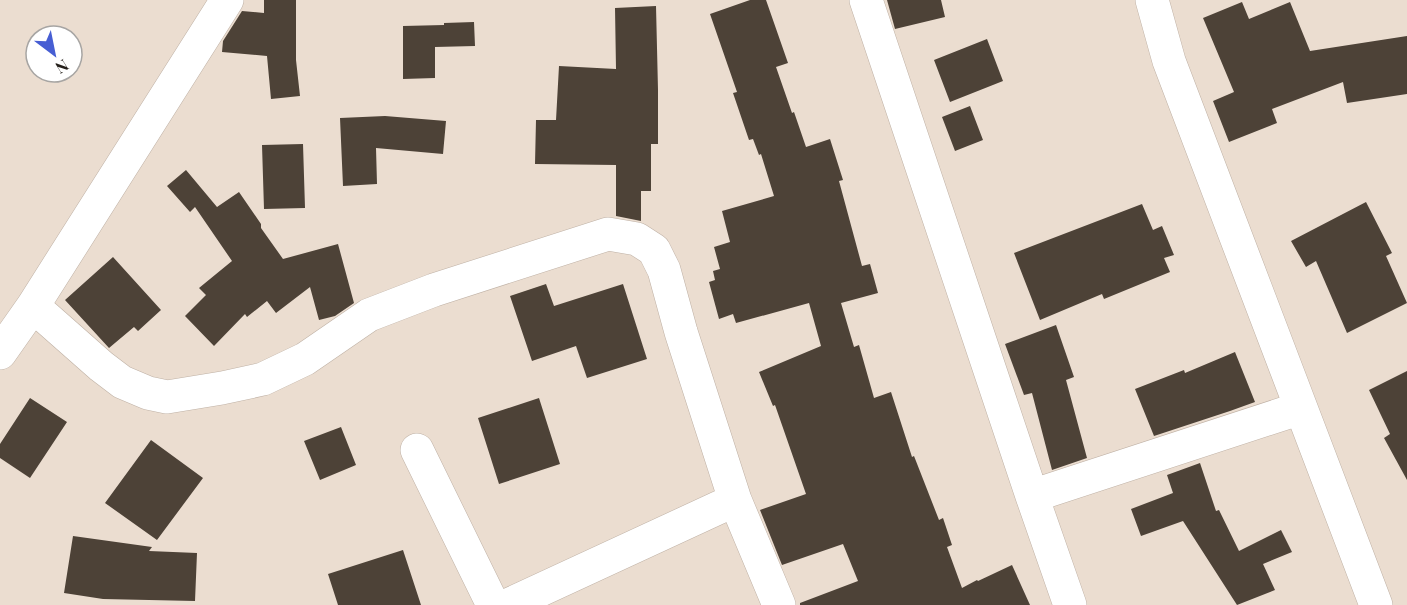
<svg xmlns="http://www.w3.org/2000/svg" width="1407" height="605" font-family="'Playfair Display',serif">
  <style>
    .building { fill: #4d4237 }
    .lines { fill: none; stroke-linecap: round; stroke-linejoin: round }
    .minor-casing { stroke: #bfb1a5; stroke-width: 34 }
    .minor { stroke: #fff; stroke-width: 33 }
  </style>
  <rect width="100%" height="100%" fill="#ebddd0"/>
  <path class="building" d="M 264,0 L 296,0 L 296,60 L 300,96 L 271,99 L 267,56 L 222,52 L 223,41 L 242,11 L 264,13 Z
    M 750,0 L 766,0 L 788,63 L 776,67 L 792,113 L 794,112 L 806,147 L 830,139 L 843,180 L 839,181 L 862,266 L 870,264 L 878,293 L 841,303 L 854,347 L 859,345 L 874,398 L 891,392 L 912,457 L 914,456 L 939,520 L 943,518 L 952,545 L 947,547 L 962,588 L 977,580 L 978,581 L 1012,565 L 1030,605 L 800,605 L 800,603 L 858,581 L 843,544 L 782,565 L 760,510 L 806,494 L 775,405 L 773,406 L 759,372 L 821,346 L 809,303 L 736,323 L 733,314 L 719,319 L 709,282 L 715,280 L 713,271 L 720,269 L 714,247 L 730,242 L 722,211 L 774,196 L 761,154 L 759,155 L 753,139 L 749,140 L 733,93 L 737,92 L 710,14 Z
    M 887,0 L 941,0 L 945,17 L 895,29 Z
    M 1242,2 L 1249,19 L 1290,2 L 1310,51 L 1407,36 L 1407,94 L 1347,103 L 1343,82 L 1272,109 L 1277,123 L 1229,142 L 1213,101 L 1234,92 L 1203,18 Z
    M 656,6 L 658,90 L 658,144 L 651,144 L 651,191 L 641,191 L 641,221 L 616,216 L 616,165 L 535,164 L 536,120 L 556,120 L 559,66 L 616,69 L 615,8 Z
    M 474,22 L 475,46 L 435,47 L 435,78 L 403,79 L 403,26 L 444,25 L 444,23 Z
    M 987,39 L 1003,81 L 950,102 L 934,60 Z
    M 970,106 L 983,140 L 955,151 L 942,117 Z
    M 385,116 L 446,121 L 443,154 L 376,148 L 377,184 L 343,186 L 340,118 Z
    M 303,144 L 305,208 L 264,209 L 262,145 Z
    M 186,170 L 217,207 L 239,192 L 261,224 L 261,228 L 283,259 L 338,244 L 354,303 L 335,316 L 319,320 L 310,287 L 276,313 L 267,301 L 247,317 L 245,314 L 214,346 L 185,316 L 206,295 L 199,288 L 232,261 L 195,207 L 190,212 L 167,186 Z
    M 1366,202 L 1392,253 L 1386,256 L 1407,303 L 1347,333 L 1316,261 L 1306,267 L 1291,241 Z
    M 1142,204 L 1153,230 L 1162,226 L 1174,255 L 1164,258 L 1170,272 L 1104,299 L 1102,294 L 1040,320 L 1014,253 Z
    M 113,257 L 161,310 L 138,331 L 134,327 L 109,348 L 65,300 Z
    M 546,284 L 554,306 L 623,284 L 647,359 L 587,378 L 576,346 L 532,361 L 510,296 Z
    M 1056,325 L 1074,377 L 1066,380 L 1087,458 L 1052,470 L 1032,393 L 1024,395 L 1005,344 Z
    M 1235,352 L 1255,402 L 1230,411 L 1154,436 L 1135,389 L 1184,370 L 1185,373 Z
    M 1407,371 L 1407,480 L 1384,438 L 1390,434 L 1369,390 Z
    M 30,398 L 67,422 L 30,478 L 0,458 L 0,444 Z
    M 539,398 L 560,464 L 499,484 L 478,418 Z
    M 341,427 L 356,465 L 320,480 L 304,441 Z
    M 151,440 L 203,478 L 157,540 L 105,503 Z
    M 1200,463 L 1216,511 L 1219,510 L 1239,551 L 1281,530 L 1292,552 L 1263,564 L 1275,590 L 1237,605 L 1183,521 L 1141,536 L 1131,509 L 1173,493 L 1167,475 Z
    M 73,536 L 152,547 L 149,551 L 197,553 L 195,601 L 103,599 L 64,593 Z
    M 403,550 L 421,605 L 338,605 L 328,574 Z"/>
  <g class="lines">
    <defs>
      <path id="minor" d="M 866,0 L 1032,496 L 1070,605
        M 1152,0 L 1169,61 L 1376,605
        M 33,306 L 101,366 L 122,382 L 148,393 L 167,397 L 222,388 L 263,379 L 305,359 L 369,315 L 434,290 L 608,234 L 637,239 L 654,250 L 664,270 L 681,332 L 735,500 L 779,605
        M 0,353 L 33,306 L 227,0
        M 417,450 L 493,605
        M 1032,496 L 1301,408
        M 508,605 L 735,500"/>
    </defs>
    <use href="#minor" class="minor-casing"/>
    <use href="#minor" class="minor"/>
  </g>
  <g transform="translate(54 54) rotate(148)"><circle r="28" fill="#ffffff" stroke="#a7a5a3" stroke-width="1.5"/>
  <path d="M0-4.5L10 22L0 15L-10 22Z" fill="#475ed3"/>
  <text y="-9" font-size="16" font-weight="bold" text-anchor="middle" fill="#241f1a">N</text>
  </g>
</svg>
